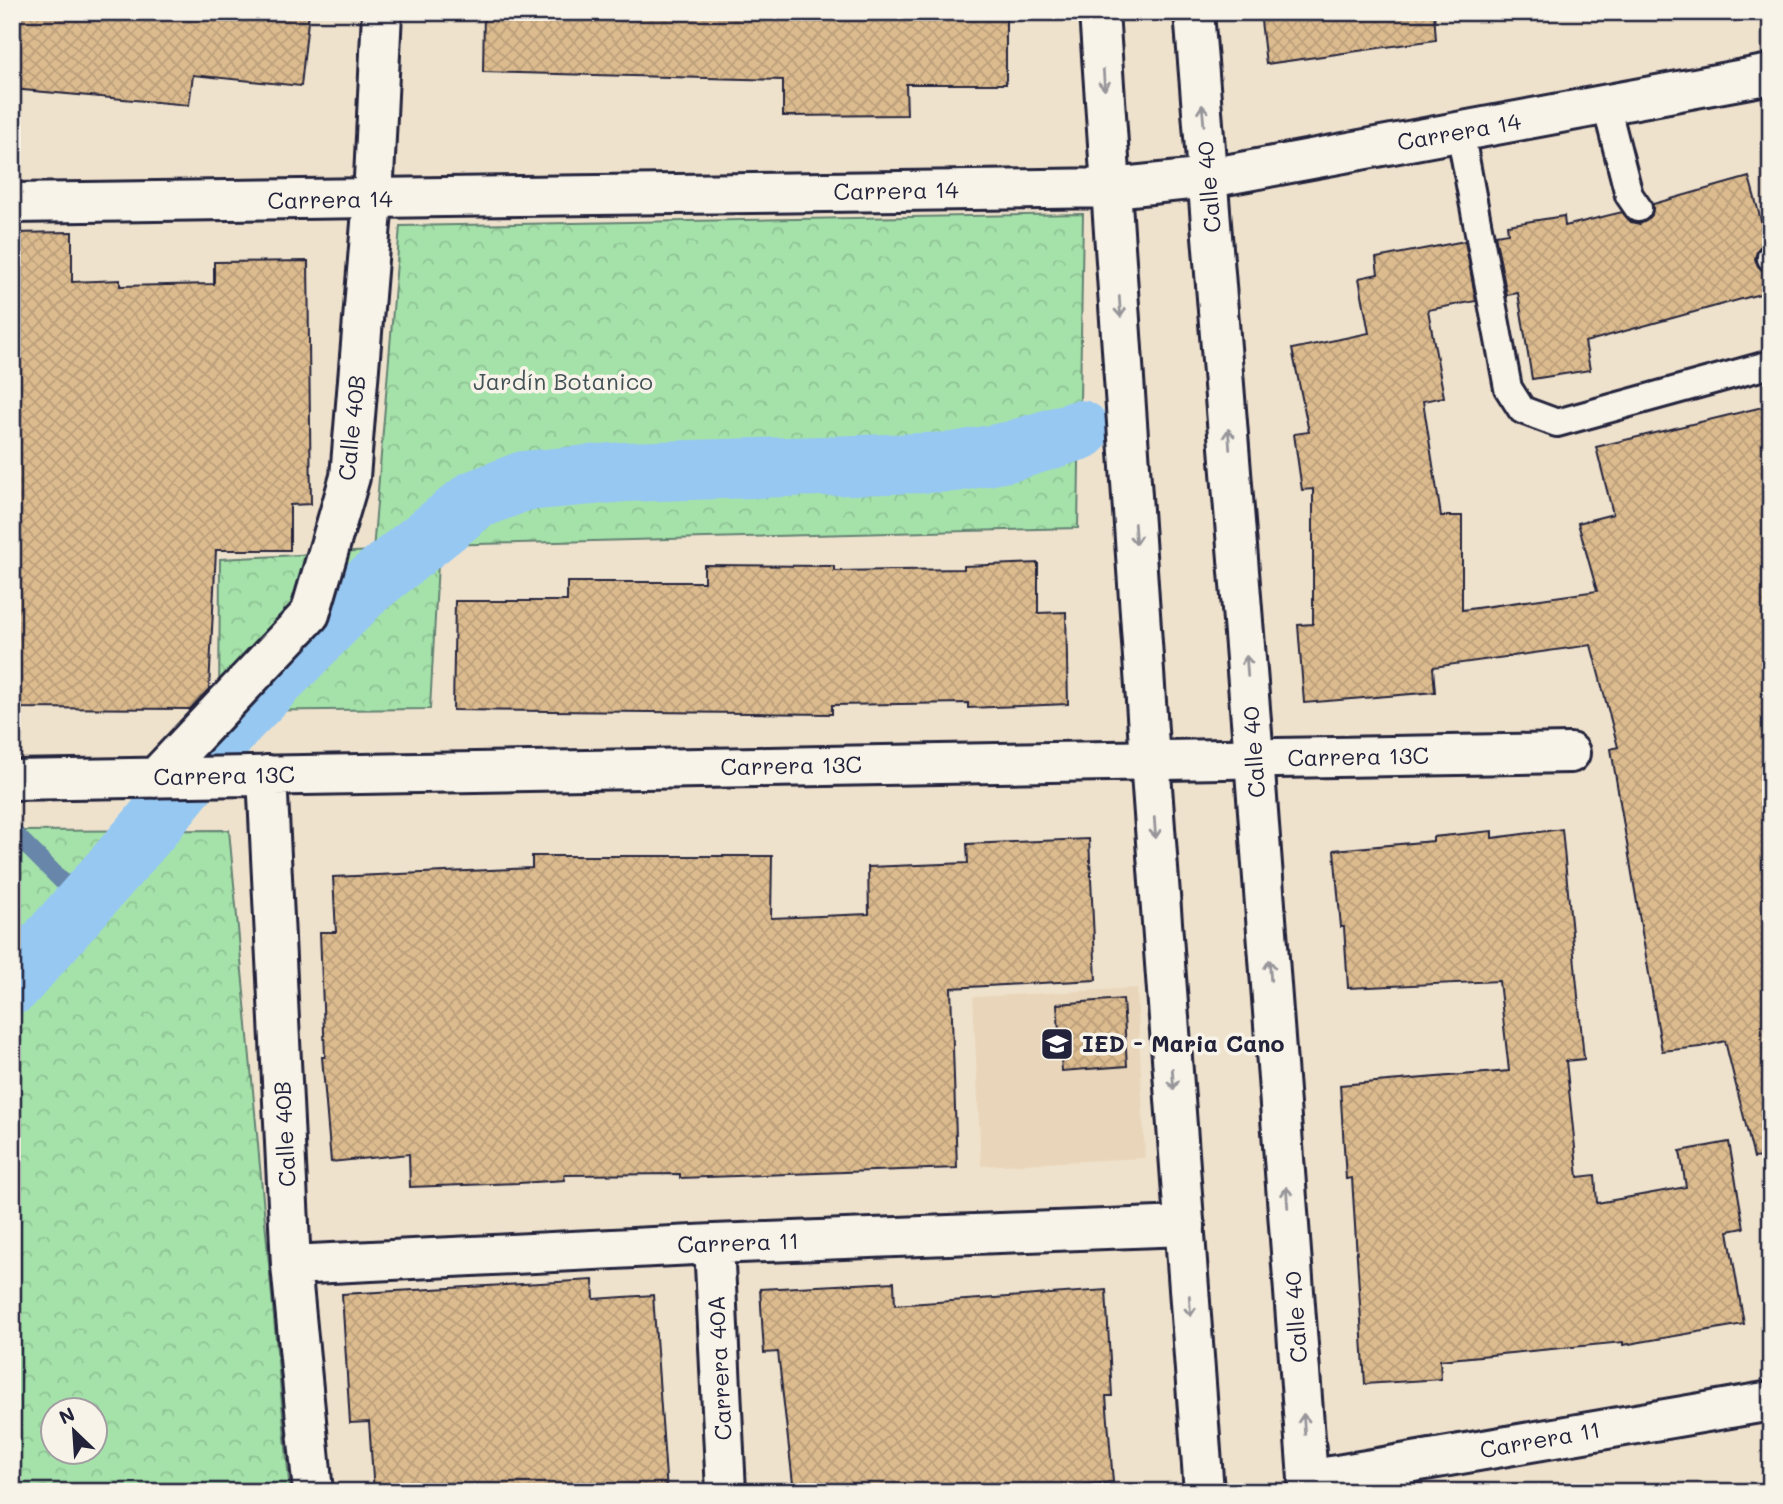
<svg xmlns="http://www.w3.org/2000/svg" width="1783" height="1504" font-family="Mali,sans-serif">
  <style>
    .built { fill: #e9d6ba }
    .forest { fill: url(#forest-crowns); stroke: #648272; stroke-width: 2; fill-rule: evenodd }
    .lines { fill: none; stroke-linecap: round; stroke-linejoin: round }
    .stream { stroke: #6886a9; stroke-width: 18 }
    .canal { stroke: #96c8f2; stroke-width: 60 }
    .building { fill: url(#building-cross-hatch); stroke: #22223b; stroke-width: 2 }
    .lane-casing { stroke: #22223b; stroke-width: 32 }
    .street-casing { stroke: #22223b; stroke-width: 44 }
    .secondary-casing { stroke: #22223b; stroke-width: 44 }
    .lane { stroke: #f7f3e8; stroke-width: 26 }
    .street { stroke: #f7f3e8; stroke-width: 38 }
    .secondary { stroke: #f7f3e8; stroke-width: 38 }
    .oneway { stroke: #97959a }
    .labels { text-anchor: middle; stroke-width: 7; stroke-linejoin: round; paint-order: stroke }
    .street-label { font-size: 23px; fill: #22223b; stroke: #f7f3e8 }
    .park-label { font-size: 23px; fill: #435257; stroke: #f7f3e8 }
    .poi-label { font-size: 23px; font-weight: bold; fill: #22223b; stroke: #f7f3e8; text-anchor: start }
  </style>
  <defs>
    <pattern id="forest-crowns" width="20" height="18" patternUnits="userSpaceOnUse" patternTransform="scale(1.75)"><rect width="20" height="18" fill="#a5e2aa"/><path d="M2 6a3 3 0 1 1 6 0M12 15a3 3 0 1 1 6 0" fill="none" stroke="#8ec293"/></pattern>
    <pattern id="building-cross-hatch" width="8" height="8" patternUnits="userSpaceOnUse" patternTransform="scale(1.75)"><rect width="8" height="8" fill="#dcbb8e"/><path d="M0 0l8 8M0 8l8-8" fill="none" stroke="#bca07b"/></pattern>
  </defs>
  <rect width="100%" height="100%" fill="#efe2cd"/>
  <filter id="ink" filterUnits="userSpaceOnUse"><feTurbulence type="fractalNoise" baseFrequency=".0143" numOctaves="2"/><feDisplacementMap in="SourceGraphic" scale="14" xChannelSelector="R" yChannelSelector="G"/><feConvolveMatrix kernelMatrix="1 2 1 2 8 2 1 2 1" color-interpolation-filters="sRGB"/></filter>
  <g filter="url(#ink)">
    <path class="built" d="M 1137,988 L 1145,1158 L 981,1166 L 973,997 Z"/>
    <path class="forest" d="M 1083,214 L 1078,528 L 439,545 L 430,709 L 219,711 L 220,559 L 373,551 L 400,226 Z
      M 229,830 L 290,1492 L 12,1492 L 12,831 ZM 52,1410 L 94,1410 L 94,1452 L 52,1452 Z"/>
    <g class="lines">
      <path class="stream" d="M 12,831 L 84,903"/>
      <path class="canal" d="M 12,985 L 147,831 L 238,718 L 365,588 L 475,500 L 524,481 L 624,472 L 955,462 L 1012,451 L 1080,430"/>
    </g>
    <path class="building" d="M 12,12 L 309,12 L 301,86 L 193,75 L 189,105 L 12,89 Z
      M 484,12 L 1006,12 L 1006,84 L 906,84 L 907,115 L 783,116 L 783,80 L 483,72 Z
      M 1260,12 L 1434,12 L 1436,40 L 1266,64 Z
      M 1749,177 L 1767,242 L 1758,249 L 1755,259 L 1758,266 L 1763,271 L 1771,274 L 1771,291 L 1585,342 L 1590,370 L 1532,379 L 1518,293 L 1507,295 L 1495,235 L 1508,233 L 1507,225 L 1564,216 L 1565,226 L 1622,212 L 1631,222 L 1640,224 L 1646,221 L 1652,215 L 1653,204 Z
      M 72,232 L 72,282 L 120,280 L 120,286 L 214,284 L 214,262 L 308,261 L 311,504 L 290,505 L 290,550 L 216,550 L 209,689 L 190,709 L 12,708 L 12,233 Z
      M 1465,241 L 1476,301 L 1428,310 L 1444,397 L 1423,401 L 1441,516 L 1462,516 L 1462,610 L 1597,591 L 1578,523 L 1613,514 L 1596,447 L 1771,405 L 1771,1156 L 1754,1158 L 1725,1041 L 1701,1047 L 1662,1051 L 1611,749 L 1618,747 L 1591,645 L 1433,667 L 1435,692 L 1304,703 L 1298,625 L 1313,624 L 1313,489 L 1302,490 L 1294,434 L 1309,432 L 1292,349 L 1369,333 L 1359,278 L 1378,274 L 1376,258 Z
      M 1038,563 L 1038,613 L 1066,612 L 1068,704 L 968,708 L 968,703 L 832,705 L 832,714 L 453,710 L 455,601 L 567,601 L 567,582 L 704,582 L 704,565 L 834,566 L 834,571 L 964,569 L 964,566 Z
      M 1562,829 L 1584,1059 L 1566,1061 L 1578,1177 L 1595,1175 L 1597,1203 L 1686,1187 L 1680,1151 L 1729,1142 L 1744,1228 L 1728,1231 L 1744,1324 L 1623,1345 L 1623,1342 L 1440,1360 L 1441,1379 L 1365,1384 L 1352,1178 L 1346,1179 L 1340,1085 L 1509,1071 L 1499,981 L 1348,988 L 1344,927 L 1341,927 L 1334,850 L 1433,841 L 1433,837 L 1492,831 L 1492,838 Z
      M 1089,839 L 1096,980 L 951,988 L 957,1168 L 680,1178 L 680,1174 L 564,1175 L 565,1180 L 519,1183 L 410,1187 L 409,1154 L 331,1162 L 322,1057 L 325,1057 L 320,932 L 336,932 L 333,877 L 532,868 L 532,856 L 772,856 L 771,918 L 869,914 L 868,867 L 968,863 L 967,844 Z
      M 1123,999 L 1127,1066 L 1062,1071 L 1057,1004 Z
      M 593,1280 L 594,1299 L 653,1295 L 667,1492 L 374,1492 L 369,1422 L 350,1423 L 342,1294 Z
      M 894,1282 L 895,1305 L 1106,1290 L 1112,1396 L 1106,1396 L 1113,1482 L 1003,1492 L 794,1492 L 778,1352 L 764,1353 L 760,1289 Z"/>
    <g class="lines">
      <defs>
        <path id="lane" d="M 1606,105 L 1629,195 L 1638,208
          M 1460,131 L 1508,388 L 1522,410 L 1557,423 L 1771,364
          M 1771,257 L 1771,258"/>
        <path id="street" d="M 267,775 L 291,1265 L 313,1492
          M 155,778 L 310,614 L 350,477 L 373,199 L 382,12
          M 12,780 L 1570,753
          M 714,1244 L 726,1492
          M 291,1265 L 714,1244 L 1185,1226
          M 1308,1480 L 1771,1401"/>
        <path id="secondary" d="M 1099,12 L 1150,760 L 1204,1492
          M 1194,12 L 1254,758 L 1309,1492
          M 12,203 L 1112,188 L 1209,178 L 1771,74"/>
      </defs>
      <use href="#lane" class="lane-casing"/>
      <use href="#street" class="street-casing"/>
      <use href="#secondary" class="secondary-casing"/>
      <use href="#lane" class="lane"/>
      <use href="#street" class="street"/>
      <use href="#secondary" class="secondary"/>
    </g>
    <defs><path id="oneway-shaft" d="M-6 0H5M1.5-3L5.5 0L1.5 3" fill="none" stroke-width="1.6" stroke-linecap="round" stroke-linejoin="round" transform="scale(1.75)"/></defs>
    <g class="oneway">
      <use href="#oneway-shaft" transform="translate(1104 80) rotate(86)"/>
      <use href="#oneway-shaft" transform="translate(1203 115) rotate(-95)"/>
      <use href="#oneway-shaft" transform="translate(1120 307) rotate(86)"/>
      <use href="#oneway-shaft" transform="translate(1229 439) rotate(-94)"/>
      <use href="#oneway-shaft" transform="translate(1135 534) rotate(86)"/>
      <use href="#oneway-shaft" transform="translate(1247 666) rotate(-94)"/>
      <use href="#oneway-shaft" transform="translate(1155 828) rotate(86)"/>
      <use href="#oneway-shaft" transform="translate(1270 970) rotate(-94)"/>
      <use href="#oneway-shaft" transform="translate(1173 1079) rotate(86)"/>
      <use href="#oneway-shaft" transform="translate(1287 1197) rotate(-94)"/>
      <use href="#oneway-shaft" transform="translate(1190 1306) rotate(86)"/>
      <use href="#oneway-shaft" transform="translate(1304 1424) rotate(-94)"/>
    </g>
  </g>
  <defs>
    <symbol id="school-square" viewBox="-11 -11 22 22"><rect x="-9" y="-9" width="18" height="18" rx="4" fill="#22223b" stroke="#f7f3e8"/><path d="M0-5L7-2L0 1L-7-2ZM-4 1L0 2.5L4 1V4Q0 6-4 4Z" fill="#fff"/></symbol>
  </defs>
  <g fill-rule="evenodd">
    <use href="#school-square" x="1038" y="1025" width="38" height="38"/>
  </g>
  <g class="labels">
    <g class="street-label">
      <text transform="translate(1459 132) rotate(-10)" y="8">Carrera 14</text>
      <text transform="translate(1209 187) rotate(-95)" y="8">Calle 40</text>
      <text transform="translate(896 191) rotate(-1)" y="8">Carrera 14</text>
      <text transform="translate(330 200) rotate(-1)" y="8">Carrera 14</text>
      <text transform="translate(352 428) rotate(-84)" y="8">Calle 40B</text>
      <text transform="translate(1254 752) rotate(-94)" y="8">Calle 40</text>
      <text transform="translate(1358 757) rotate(-1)" y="8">Carrera 13C</text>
      <text transform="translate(791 766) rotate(-1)" y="8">Carrera 13C</text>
      <text transform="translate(224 776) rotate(-1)" y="8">Carrera 13C</text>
      <text transform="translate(285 1134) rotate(-93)" y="8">Calle 40B</text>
      <text transform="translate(738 1243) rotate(-2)" y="8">Carrera 11</text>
      <text transform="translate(1296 1317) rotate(-94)" y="8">Calle 40</text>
      <text transform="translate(720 1368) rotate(-93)" y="8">Carrera 40A</text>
      <text transform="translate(1540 1440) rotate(-10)" y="8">Carrera 11</text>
    </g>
    <g class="park-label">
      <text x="563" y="390">Jardín Botanico</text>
    </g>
    <g class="poi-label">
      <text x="1082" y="1052">IED - Maria Cano</text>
    </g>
  </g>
  <rect width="1783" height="1504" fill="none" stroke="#f7f3e8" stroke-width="42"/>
  <rect x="21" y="21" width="1741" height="1462" fill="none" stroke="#22223b" stroke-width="2.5" filter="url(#ink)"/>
  <g transform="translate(74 1431) rotate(335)"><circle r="33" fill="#f7f3e8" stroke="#a29fa3" stroke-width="2"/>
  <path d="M0-5L12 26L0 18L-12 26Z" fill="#22223b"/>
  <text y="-10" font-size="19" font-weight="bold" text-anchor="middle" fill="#22223b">N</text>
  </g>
</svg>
